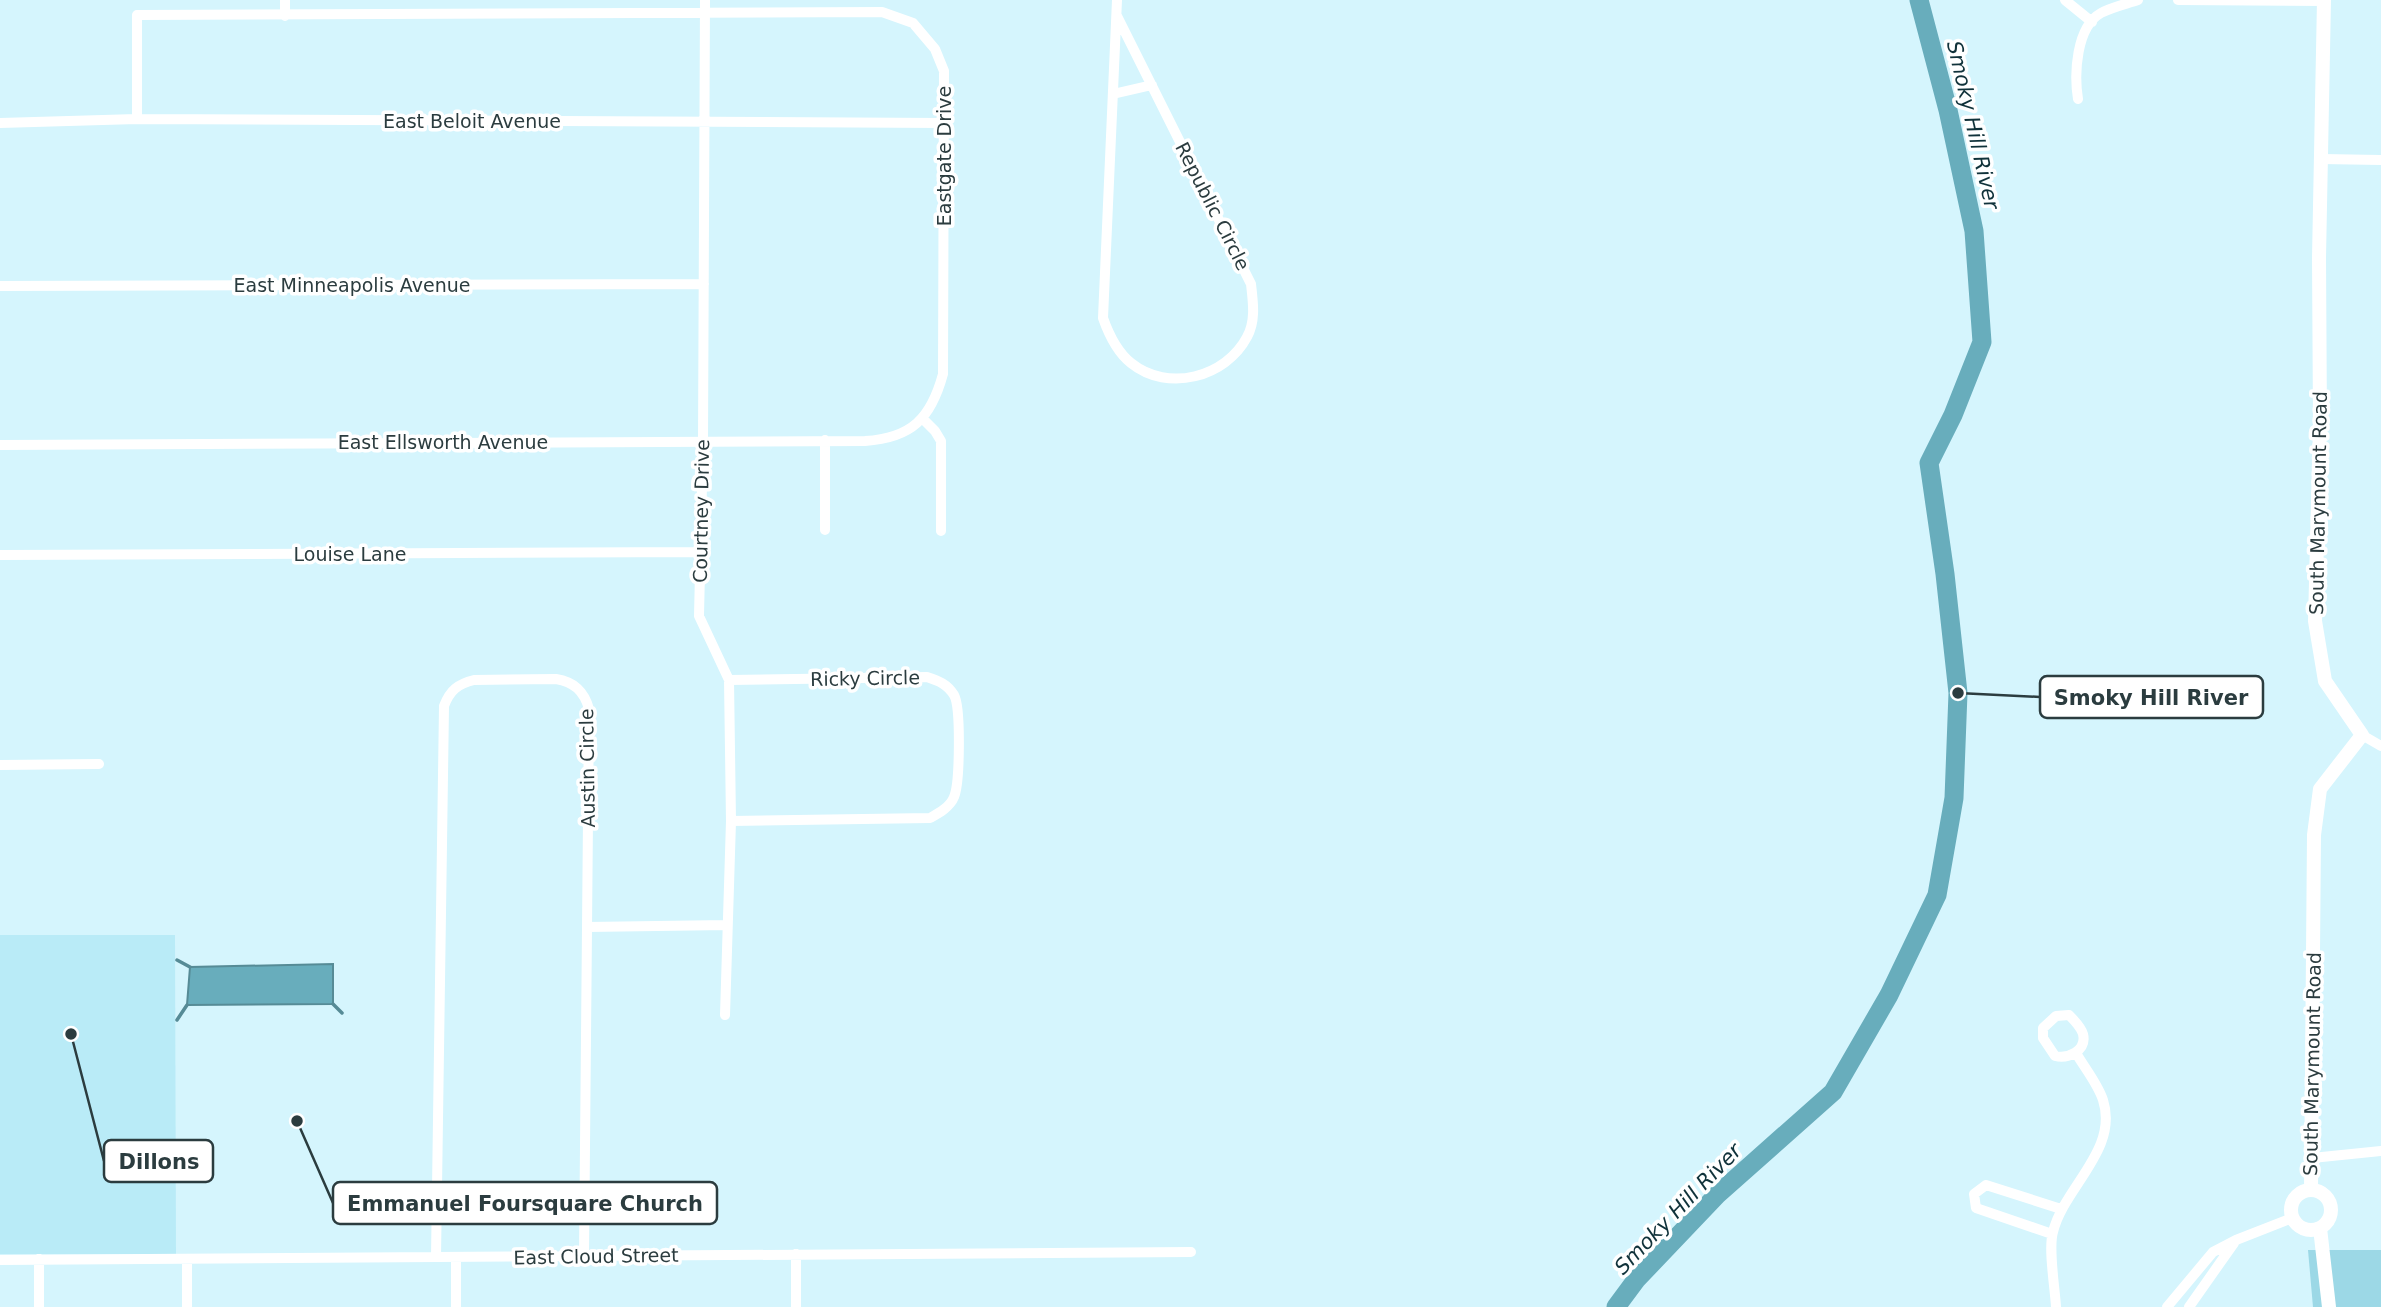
<svg xmlns="http://www.w3.org/2000/svg" width="2381" height="1307" font-family="'DejaVu Sans',sans-serif">
  <style>
    .built { fill: #b9ebf7 }
    .green { fill: #9cd8e6 }
    .water { fill: #68adbc; stroke: #568b96; stroke-width: 2 }
    .lines { fill: none; stroke-linecap: round; stroke-linejoin: round }
    .stream { stroke: #568b96; stroke-width: 3.5 }
    .river { stroke: #68adbc; stroke-width: 19 }
    .street { stroke: #fff; stroke-width: 10 }
    .secondary { stroke: #fff; stroke-width: 14 }
    .labels { text-anchor: middle; stroke-width: 7; stroke-linejoin: round; paint-order: stroke }
    .street-label { font-size: 19px; fill: #2b3c3f; stroke: #fff }
    .water-label { font-size: 21px; font-style: italic; fill: #10323a; stroke: #fff }
    .leader { fill: none; stroke: #2b3c3f; stroke-width: 2.5 }
    .callout-dot { fill: #2b3c3f; stroke: #fff; stroke-width: 2.5 }
    .callout { fill: #fff; stroke: #2b3c3f; stroke-width: 2.5 }
    .callout-label { font-size: 21px; text-anchor: middle; font-weight: bold; fill: #2b3c3f }
  </style>
  <rect width="100%" height="100%" fill="#d5f5fd"/>
  <path class="built" d="M 0,935 L 175,935 L 176,1254 L 0,1254 Z"/>
  <path class="green" d="M 2308,1250 L 2381,1250 L 2381,1307 L 2313,1307 Z"/>
  <path class="water" d="M 333,964 L 333,1004 L 187,1005 L 190,967 Z"/>
  <g class="lines">
    <path class="stream" d="M 177,960 L 190,967
      M 333,1004 L 342,1013
      M 177,1020 L 187,1005"/>
    <path class="river" d="M 1616,1307 L 1636,1280 L 1717,1195 L 1833,1092 L 1889,995 L 1937,895 L 1954,798 L 1958,693 L 1945,574 L 1929,463 L 1953,415 L 1982,342 L 1974,231 L 1948,110 L 1919,0"/>
    <path class="street" d="M 285,0 L 285,16
      M 705,0 L 703,440 L 699,616 L 729,680 L 731,821 L 725,1015
      M 2065,0 L 2092,22
      M 2178,0 L 2324,1
      M 1117,16 L 1251,284 C 1253,302 1256,321 1247,337 C 1226,377 1168,393 1131,363 C 1117,352 1109,335 1103,318 L 1117,0
      M 1113,94 L 1152,85
      M 2078,99 C 2074,74 2076,27 2101,13 C 2112,7 2126,4 2138,0
      M 0,123 L 137,119 L 944,123
      M 2321,159 L 2381,160
      M 0,286 L 704,284
      M 923,419 L 935,431 L 941,441 L 941,531
      M 0,445 L 865,441 C 912,438 931,418 943,374 L 944,71 L 935,49 L 913,23 L 882,12 L 137,15 L 137,119
      M 825,530 L 825,440
      M 0,555 L 700,552
      M 729,680 L 927,677 C 939,681 947,684 954,695 C 961,707 960,783 954,797 C 950,807 939,813 930,818 L 731,821
      M 2362,735 L 2381,746
      M 0,765 L 99,764
      M 587,927 L 727,925
      M 2069,1015 C 2074,1020 2081,1027 2083,1034 C 2087,1051 2068,1059 2055,1056 L 2043,1038 L 2043,1028 L 2056,1016 Z
      M 2312,1158 L 2381,1151
      M 2052,1234 L 1976,1208 L 1974,1194 L 1986,1185 L 2061,1209
      M 436,1257 L 444,706 C 450,690 458,684 474,680 L 556,679 C 574,682 584,691 589,709 L 584,1256
      M 39,1259 L 39,1307
      M 187,1259 L 187,1307
      M 0,1260 L 1191,1252
      M 456,1307 L 456,1257
      M 796,1307 L 796,1254
      M 2056,1307 C 2055,1288 2048,1248 2053,1232 C 2064,1187 2119,1150 2103,1100 C 2098,1084 2084,1067 2076,1053
      M 2167,1307 L 2213,1252 L 2236,1240 L 2292,1218
      M 2189,1307 L 2234,1243"/>
    <path class="secondary" d="M2291 1210a20 20 0 1 1 40 0a20 20 0 1 1-40 0Z
      M 2311,1190 L 2314,835 L 2320,789 L 2362,735 L 2325,681 L 2315,621 L 2320,425 L 2319,258 L 2324,0
      M 2320,1228 L 2329,1307"/>
  </g>
  <g class="labels">
    <g class="street-label">
      <text x="472" y="128">East Beloit Avenue</text>
      <text transform="translate(944 156) rotate(-90)" y="7">Eastgate Drive</text>
      <text transform="translate(1213 206) rotate(63)" y="7">Republic Circle</text>
      <text x="352" y="292">East Minneapolis Avenue</text>
      <text x="443" y="449">East Ellsworth Avenue</text>
      <text transform="translate(2318 503) rotate(-89)" y="7">South Marymount Road</text>
      <text transform="translate(701 511) rotate(-89)" y="7">Courtney Drive</text>
      <text x="350" y="561">Louise Lane</text>
      <text transform="translate(865 678) rotate(-1)" y="7">Ricky Circle</text>
      <text transform="translate(587 768) rotate(-91)" y="7">Austin Circle</text>
      <text transform="translate(2312 1064) rotate(-89)" y="7">South Marymount Road</text>
      <text transform="translate(596 1256) rotate(-1)" y="7">East Cloud Street</text>
    </g>
    <g class="water-label">
      <text transform="translate(1973 125) rotate(77)" y="7">Smoky Hill River</text>
      <text transform="translate(1678 1209) rotate(-46)" y="7">Smoky Hill River</text>
    </g>
  </g>
  <path class="leader" d="M1958 693L2040 697M71 1034L104 1161M297 1121L333 1203"/>
  <g class="callout-dot">
    <circle cx="1958" cy="693" r="7"/>
    <circle cx="71" cy="1034" r="7"/>
    <circle cx="297" cy="1121" r="7"/>
  </g>
  <g class="callout">
    <rect x="2040" y="676" width="223" height="42" rx="7"/>
    <rect x="104" y="1140" width="109" height="42" rx="7"/>
    <rect x="333" y="1182" width="384" height="42" rx="7"/>
  </g>
  <g class="callout-label">
    <text x="2151" y="705">Smoky Hill River</text>
    <text x="159" y="1169">Dillons</text>
    <text x="525" y="1211">Emmanuel Foursquare Church</text>
  </g>
</svg>
